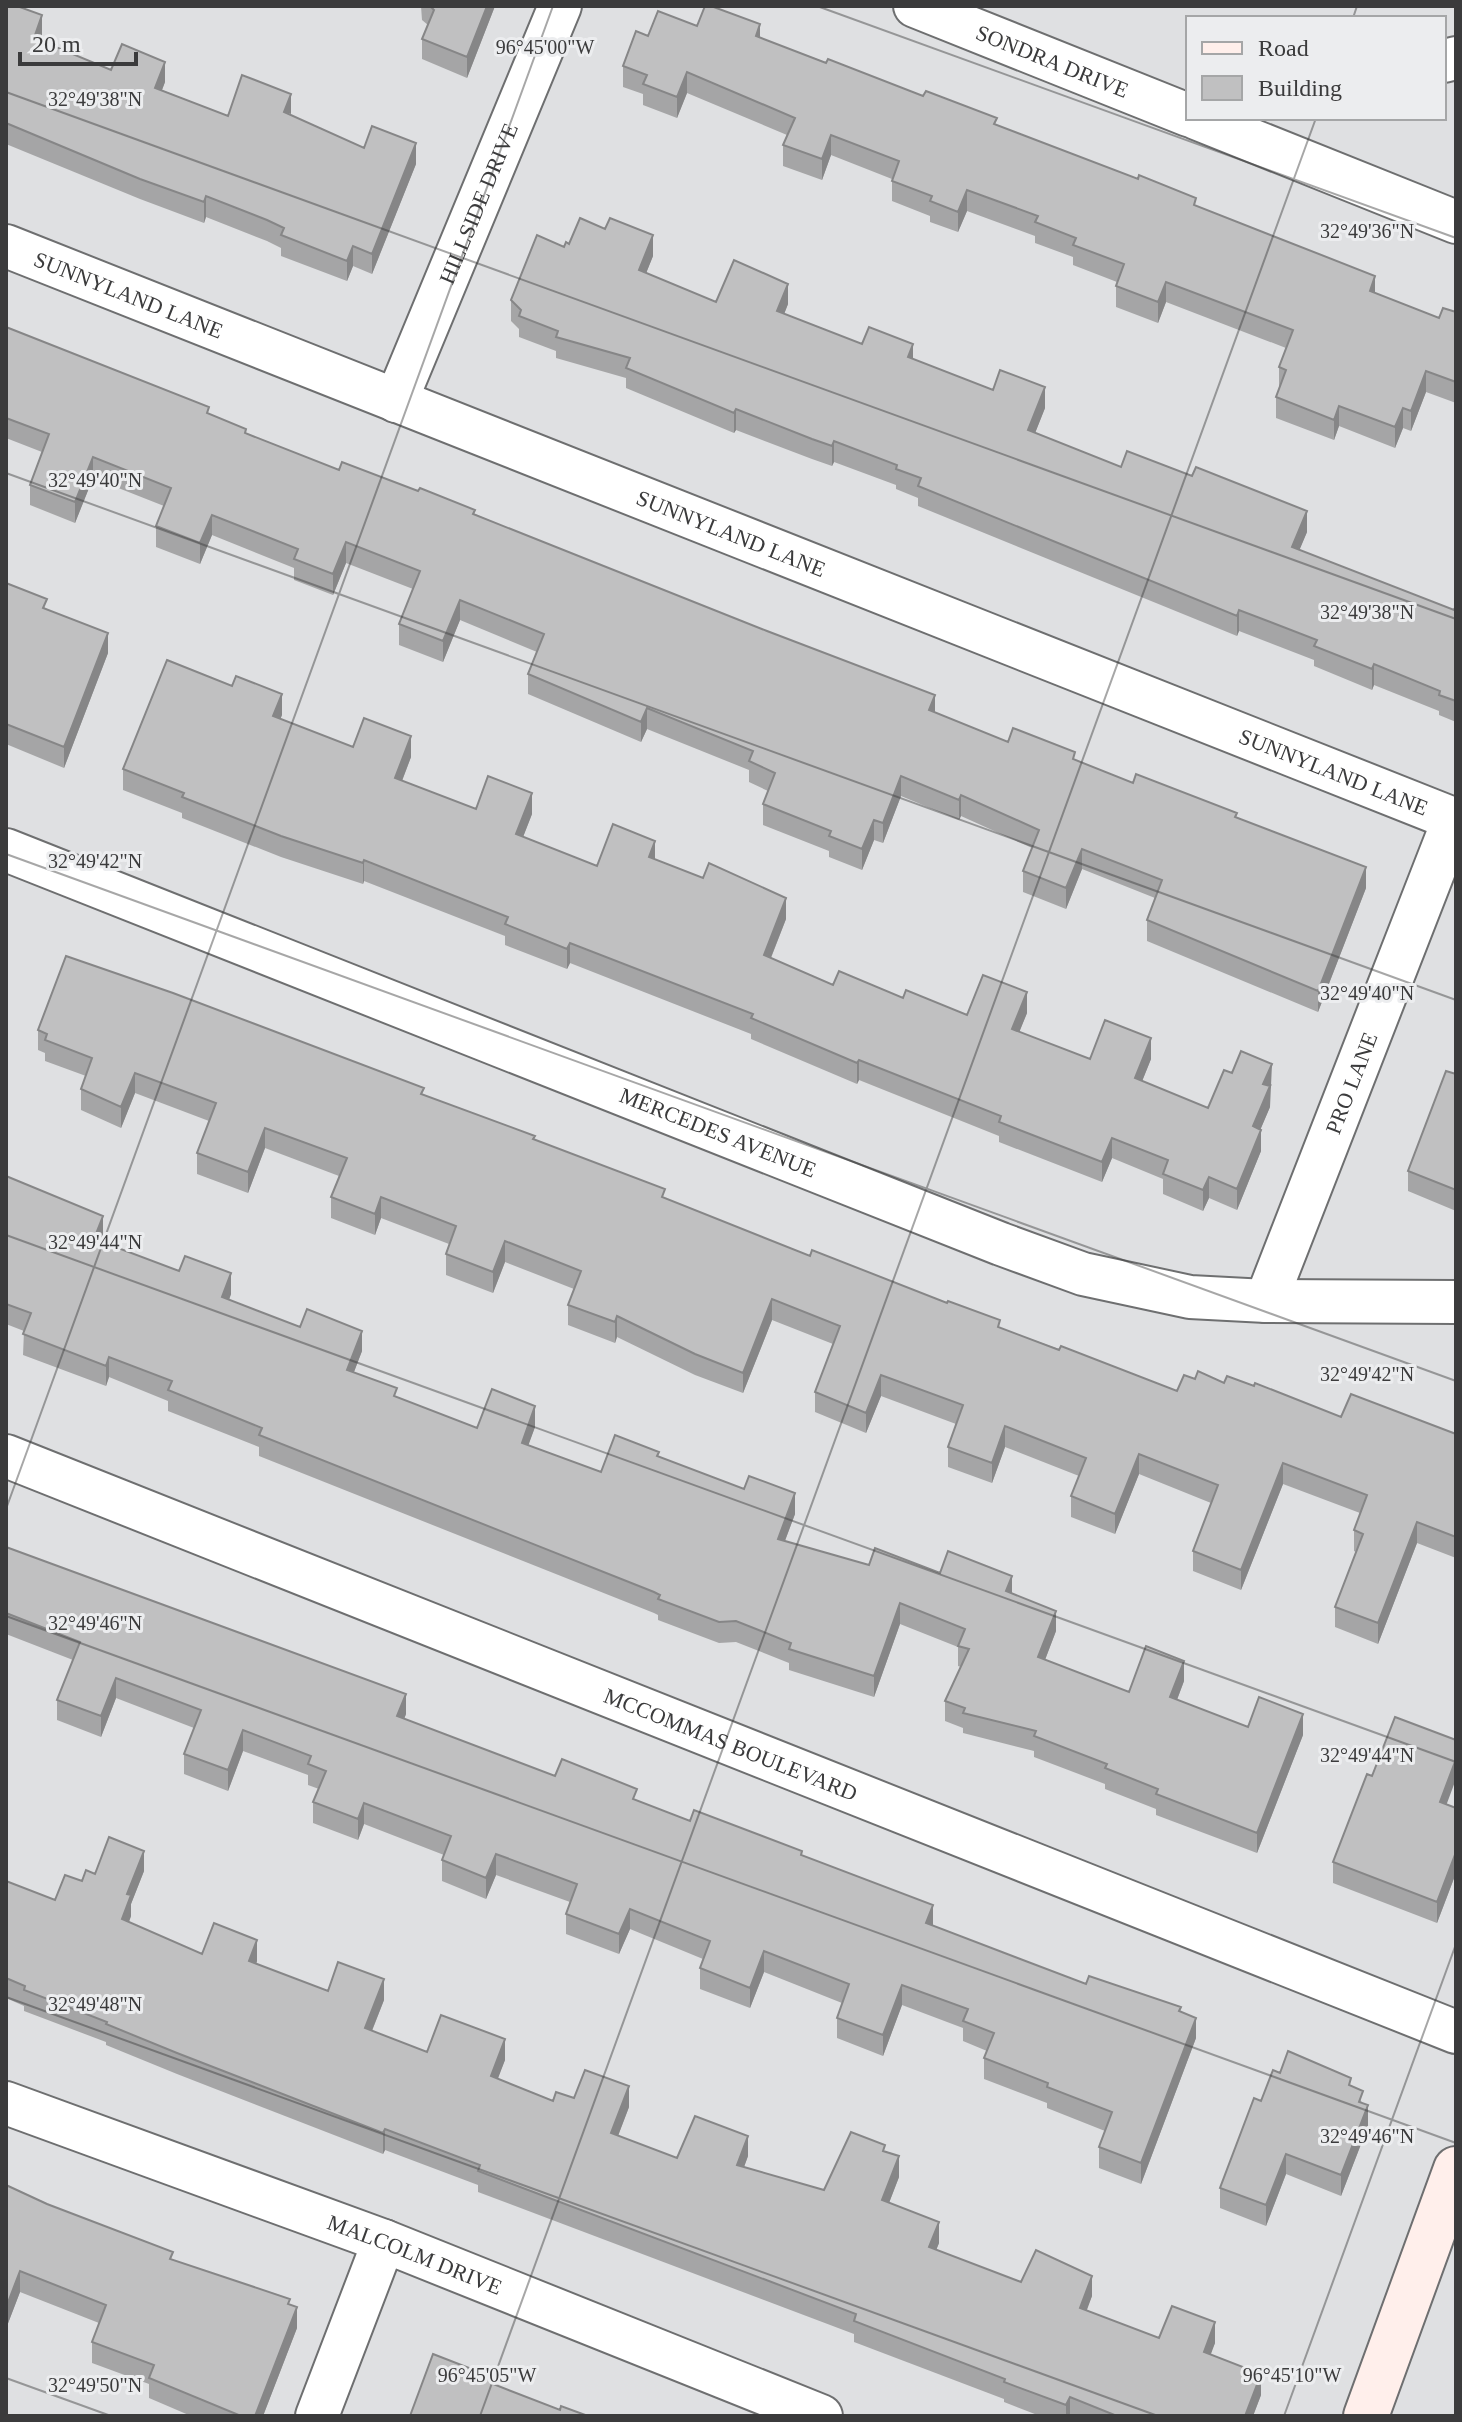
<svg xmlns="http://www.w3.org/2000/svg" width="1462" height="2422" font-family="'Times New Roman',serif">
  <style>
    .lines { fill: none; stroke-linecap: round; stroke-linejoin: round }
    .street-casing { stroke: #6e6f70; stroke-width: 46 }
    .secondary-casing { stroke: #6e6f70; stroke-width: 48 }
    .street { stroke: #fff; stroke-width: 42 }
    .secondary { stroke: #ffefeb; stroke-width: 44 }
    .wall { fill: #a5a5a6 }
    .shaded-wall { fill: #868687 }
    .building { fill: #c0c0c1; stroke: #868687; stroke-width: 2 }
    .ticks { fill: none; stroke: #3b3b3c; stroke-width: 2; stroke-opacity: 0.45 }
    .labels { text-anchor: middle; stroke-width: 6; stroke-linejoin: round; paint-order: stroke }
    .street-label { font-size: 22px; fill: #3b3b3c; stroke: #ecedef }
    .ticks-label { font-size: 20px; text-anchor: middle; fill: #3b3b3c; stroke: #ecedef; stroke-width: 6; stroke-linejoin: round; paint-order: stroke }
  </style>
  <rect width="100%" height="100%" fill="#dfe0e2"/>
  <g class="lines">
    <defs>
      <g id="street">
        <path id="s1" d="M 915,6 L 1188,115"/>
        <path d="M 1444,61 L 1456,58"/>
        <path d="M 1196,118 L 1456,222"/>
        <path id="s2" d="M 6,246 L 1456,820"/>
        <path id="s3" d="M 396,401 L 560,6"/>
        <path id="s4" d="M 6,850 L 1001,1244 L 1083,1274 L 1190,1297 L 1266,1301 L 1456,1302"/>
        <path id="s5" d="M 1266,1301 L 1454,819"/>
        <path id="s6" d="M 6,1456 L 1456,2032"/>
        <path id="s7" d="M 6,2103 L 384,2241 L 821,2416"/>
        <path d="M 317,2416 L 384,2241"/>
      </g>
      <path id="secondary" d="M 1366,2416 L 1456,2169"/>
    </defs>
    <use href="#street" class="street-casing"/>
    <use href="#secondary" class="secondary-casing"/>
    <use href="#street" class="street"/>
    <use href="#secondary" class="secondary"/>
  </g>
  <path class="wall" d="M 6,6 L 42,36 L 40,41 L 111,70 L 165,82 L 162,90 L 228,116 L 290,115 L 364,148 L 416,164 L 372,274 L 353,266 L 347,281 L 281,256 L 281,248 L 267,241 L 206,217 L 204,223 L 140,199 L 6,144 Z
    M 421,6 L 495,6 L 467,78 L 422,59 L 422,39 L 428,25 L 422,20 Z
    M 697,26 L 760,38 L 997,125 L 1196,206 L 1375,293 L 1439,318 L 1456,312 L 1456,403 L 1426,392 L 1411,431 L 1403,428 L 1395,448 L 1339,426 L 1334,440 L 1276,418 L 1276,397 L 1279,388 L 1279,367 L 1286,348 L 1166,302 L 1158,323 L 1116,307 L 1116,286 L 1117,282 L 1073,265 L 1073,257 L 1035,243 L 1035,236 L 967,211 L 958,232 L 930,222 L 930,216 L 892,201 L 892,179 L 831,155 L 822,180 L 783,166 L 783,145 L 787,135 L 687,93 L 677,118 L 643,105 L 643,94 L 623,87 L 623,66 L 648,36 Z
    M 605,229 L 653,256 L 646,273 L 716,302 L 788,304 L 784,314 L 862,344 L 913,359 L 993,390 L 1045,408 L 1035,433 L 1121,467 L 1307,532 L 1299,550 L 1454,610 L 1456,605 L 1456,722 L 1439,715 L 1439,711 L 1374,685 L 1372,690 L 1314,666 L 1314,660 L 1239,631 L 1237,636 L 918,506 L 918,498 L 896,489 L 896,485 L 834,462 L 832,466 L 812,459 L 736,430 L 734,433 L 626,388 L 626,378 L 556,358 L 556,351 L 519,337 L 519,329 L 511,321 L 511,300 L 564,247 Z
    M 6,327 L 209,414 L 246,433 L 339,470 L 475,514 L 935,712 L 1008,742 L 1075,760 L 1133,783 L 1237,818 L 1366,888 L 1318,1012 L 1147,941 L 1147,920 L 1155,898 L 1082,869 L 1066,909 L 1023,892 L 1023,871 L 1032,848 L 961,816 L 959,820 L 901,796 L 883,843 L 874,840 L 862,870 L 829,857 L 829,851 L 763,825 L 763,804 L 768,791 L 749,782 L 749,770 L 647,729 L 641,742 L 528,694 L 528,674 L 537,652 L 460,620 L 443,662 L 399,645 L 399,624 L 413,589 L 346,563 L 333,595 L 294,580 L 294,568 L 212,535 L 200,564 L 156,547 L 156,526 L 164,506 L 93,478 L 75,523 L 30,505 L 30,485 L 42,452 L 6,438 Z
    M 6,583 L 47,609 L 108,653 L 64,768 L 6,744 Z
    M 282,715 L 280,719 L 353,747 L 411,757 L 402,781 L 476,809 L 532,814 L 523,837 L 597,866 L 655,859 L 786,919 L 771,958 L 833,985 L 903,998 L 967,1015 L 1027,1013 L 1019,1032 L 1090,1059 L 1151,1059 L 1142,1081 L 1208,1108 L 1272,1084 L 1270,1089 L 1270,1107 L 1260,1130 L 1261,1151 L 1237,1210 L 1209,1198 L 1203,1211 L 1163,1194 L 1163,1179 L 1112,1158 L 1102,1182 L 999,1142 L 999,1136 L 859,1080 L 857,1084 L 751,1039 L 751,1034 L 570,963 L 567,969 L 505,945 L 505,936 L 364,881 L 363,884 L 281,857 L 182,818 L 182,813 L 123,790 L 123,769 Z
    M 38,1030 L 424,1095 L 535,1140 L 665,1198 L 810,1256 L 1000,1328 L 1177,1391 L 1195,1379 L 1254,1386 L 1341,1417 L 1456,1434 L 1456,1558 L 1417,1543 L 1378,1644 L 1335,1627 L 1335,1607 L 1356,1552 L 1354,1551 L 1354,1530 L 1360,1513 L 1283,1484 L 1241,1590 L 1193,1571 L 1193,1551 L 1211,1503 L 1139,1474 L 1115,1534 L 1071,1517 L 1071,1496 L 1079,1476 L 1005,1447 L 992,1483 L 948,1467 L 948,1447 L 956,1424 L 881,1396 L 866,1433 L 815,1412 L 815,1392 L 833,1344 L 772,1320 L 743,1393 L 695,1375 L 617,1337 L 615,1343 L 568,1325 L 568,1305 L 574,1289 L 505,1262 L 493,1293 L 446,1275 L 446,1254 L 449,1244 L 381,1218 L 375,1235 L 331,1218 L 331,1197 L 339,1176 L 265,1148 L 248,1193 L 197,1174 L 197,1153 L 209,1121 L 135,1093 L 121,1128 L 81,1110 L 81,1089 L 86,1076 L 45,1061 L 45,1053 L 38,1050 Z
    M 1456,1074 L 1456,1211 L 1408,1191 L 1408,1171 Z
    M 6,1176 L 103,1236 L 101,1242 L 231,1294 L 229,1300 L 362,1351 L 354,1372 L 397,1397 L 477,1428 L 535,1427 L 528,1445 L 601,1472 L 659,1457 L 795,1514 L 785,1541 L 869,1565 L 940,1573 L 1012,1594 L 1056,1631 L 1045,1660 L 1129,1692 L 1184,1681 L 1177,1700 L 1248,1727 L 1303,1735 L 1257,1853 L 1156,1815 L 1156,1809 L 1105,1789 L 1105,1784 L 1034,1757 L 1034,1751 L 963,1733 L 963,1728 L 945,1721 L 945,1701 L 961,1667 L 958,1666 L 958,1647 L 900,1624 L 874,1697 L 789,1670 L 789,1663 L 736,1642 L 719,1643 L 658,1620 L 658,1615 L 654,1613 L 259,1456 L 259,1447 L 168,1411 L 168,1401 L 109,1377 L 106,1386 L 23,1355 L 24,1331 L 6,1324 Z
    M 6,1547 L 406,1714 L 404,1719 L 555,1776 L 637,1801 L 690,1821 L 802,1855 L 933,1926 L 1086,1984 L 1181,2011 L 1196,2038 L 1141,2184 L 1099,2168 L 1099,2147 L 1105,2131 L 1047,2108 L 1047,2103 L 984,2079 L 984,2058 L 987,2051 L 963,2041 L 963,2028 L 902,2005 L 883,2056 L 837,2038 L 837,2018 L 842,2003 L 764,1972 L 750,2008 L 700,1989 L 700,1968 L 703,1959 L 630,1929 L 619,1954 L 566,1934 L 566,1914 L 570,1902 L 496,1875 L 486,1899 L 442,1881 L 442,1860 L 444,1855 L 364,1824 L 358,1840 L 313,1823 L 313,1802 L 319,1789 L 308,1785 L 308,1775 L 243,1751 L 228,1791 L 184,1774 L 184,1754 L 194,1728 L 116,1698 L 101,1737 L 57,1720 L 57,1700 L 73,1660 L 6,1634 Z
    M 1446,1804 L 1456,1808 L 1456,1873 L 1437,1923 L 1333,1883 L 1333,1862 Z
    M 144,1871 L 131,1904 L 131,1916 L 129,1922 L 202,1954 L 257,1961 L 256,1964 L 328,1991 L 384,2000 L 372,2031 L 427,2052 L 505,2060 L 497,2079 L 553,2101 L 574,2098 L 629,2107 L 618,2136 L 677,2158 L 748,2156 L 744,2167 L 824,2190 L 885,2151 L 899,2177 L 889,2203 L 939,2243 L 936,2250 L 1021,2282 L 1092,2296 L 1086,2310 L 1159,2338 L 1215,2343 L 1210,2354 L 1261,2395 L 1253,2416 L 1040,2416 L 1004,2402 L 1004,2399 L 854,2342 L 854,2334 L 478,2192 L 478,2185 L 385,2150 L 383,2154 L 177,2074 L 106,2045 L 106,2042 L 24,2011 L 24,2006 L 6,1998 L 6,1881 L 55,1900 L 95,1874 Z
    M 1280,2073 L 1351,2086 L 1363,2104 L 1368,2126 L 1341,2196 L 1286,2174 L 1266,2226 L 1220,2208 L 1220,2188 L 1261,2101 Z
    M 6,2185 L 173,2260 L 290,2305 L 297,2328 L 263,2416 L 191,2416 L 149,2398 L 149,2384 L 92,2363 L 92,2342 L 99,2323 L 20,2292 L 7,2326 L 6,2325 Z"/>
  <path class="shaded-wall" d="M 487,6 L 495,6 L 467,78 L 467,57 Z
    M 42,15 L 42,36 L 34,59 L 34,38 Z
    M 760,24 L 760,45 L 756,36 Z
    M 165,62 L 165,82 L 155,108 L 155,88 Z
    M 687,72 L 687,93 L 677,118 L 677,97 Z
    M 291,94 L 291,114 L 284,112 Z
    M 831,135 L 831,155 L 822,180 L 822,159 Z
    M 416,143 L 416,164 L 372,274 L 372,254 Z
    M 967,190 L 967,211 L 958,232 L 958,212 Z
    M 206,196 L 206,217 L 204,223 L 204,202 Z
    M 653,235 L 653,256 L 639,291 L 639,270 Z
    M 353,246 L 353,266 L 347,281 L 347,261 Z
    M 1375,276 L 1375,296 L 1370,291 Z
    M 1166,282 L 1166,302 L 1158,323 L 1158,302 Z
    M 788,284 L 788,304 L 777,332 L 777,311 Z
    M 913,344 L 913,365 L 908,357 Z
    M 1426,371 L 1426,392 L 1411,431 L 1411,411 Z
    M 1045,387 L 1045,408 L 1028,451 L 1028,430 Z
    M 1339,406 L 1339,426 L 1334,440 L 1334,420 Z
    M 1403,408 L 1403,428 L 1395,448 L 1395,427 Z
    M 736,409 L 736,430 L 734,433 L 734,413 Z
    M 834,441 L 834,462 L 832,466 L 832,446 Z
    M 93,457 L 93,478 L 75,523 L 75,502 Z
    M 1307,511 L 1307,532 L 1292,568 L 1292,547 Z
    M 212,515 L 212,535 L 200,564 L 200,543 Z
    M 346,542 L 346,563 L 333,595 L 333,574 Z
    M 460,600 L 460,620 L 443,662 L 443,641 Z
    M 1239,610 L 1239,631 L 1237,636 L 1237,616 Z
    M 108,633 L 108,653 L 64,768 L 64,747 Z
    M 1374,664 L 1374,685 L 1372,690 L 1372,669 Z
    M 282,694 L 282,715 L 273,737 L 273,716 Z
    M 935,695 L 935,716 L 929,710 Z
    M 647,708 L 647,729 L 641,742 L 641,722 Z
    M 411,736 L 411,757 L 395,799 L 395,778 Z
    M 901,776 L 901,796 L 883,843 L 883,823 Z
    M 532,793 L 532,814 L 516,855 L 516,834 Z
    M 961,795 L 961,816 L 959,820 L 959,800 Z
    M 874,820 L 874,840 L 862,870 L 862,849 Z
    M 655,841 L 655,861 L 649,857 Z
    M 1082,849 L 1082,869 L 1066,909 L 1066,888 Z
    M 364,860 L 364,881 L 363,884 L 363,863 Z
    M 1366,867 L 1366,888 L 1318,1012 L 1318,991 Z
    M 786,898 L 786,919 L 764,975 L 764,955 Z
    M 570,943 L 570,963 L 567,969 L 567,949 Z
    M 1027,992 L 1027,1013 L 1012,1050 L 1012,1029 Z
    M 1151,1038 L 1151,1059 L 1135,1099 L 1135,1078 Z
    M 859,1060 L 859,1080 L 857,1084 L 857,1063 Z
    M 1272,1064 L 1270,1107 L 1253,1147 L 1253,1126 L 1263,1084 Z
    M 135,1073 L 135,1093 L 121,1128 L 121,1107 Z
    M 265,1128 L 265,1148 L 248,1193 L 248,1172 Z
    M 1261,1130 L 1261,1151 L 1237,1210 L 1237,1189 Z
    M 1112,1138 L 1112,1158 L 1102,1182 L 1102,1162 Z
    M 1209,1177 L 1209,1198 L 1203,1211 L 1203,1190 Z
    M 381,1197 L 381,1218 L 375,1235 L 375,1214 Z
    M 103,1216 L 103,1236 L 94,1260 L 94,1239 Z
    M 505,1241 L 505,1262 L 493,1293 L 493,1272 Z
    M 231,1273 L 231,1294 L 222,1318 L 222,1297 Z
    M 772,1299 L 772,1320 L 743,1393 L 743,1373 Z
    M 617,1316 L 617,1337 L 615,1343 L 615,1322 Z
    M 362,1331 L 362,1351 L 347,1390 L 347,1370 Z
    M 109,1357 L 109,1377 L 106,1386 L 106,1366 Z
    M 881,1375 L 881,1396 L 866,1433 L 866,1413 Z
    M 535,1406 L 535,1427 L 522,1463 L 522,1443 Z
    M 1005,1426 L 1005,1447 L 992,1483 L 992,1463 Z
    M 1139,1454 L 1139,1474 L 1115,1534 L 1115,1514 Z
    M 1283,1463 L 1283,1484 L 1241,1590 L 1241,1570 Z
    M 795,1493 L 795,1514 L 778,1559 L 778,1539 Z
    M 1417,1522 L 1417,1543 L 1378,1644 L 1378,1623 Z
    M 1012,1576 L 1012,1597 L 1006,1591 Z
    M 900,1603 L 900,1624 L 874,1697 L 874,1676 Z
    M 1056,1611 L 1056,1631 L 1038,1678 L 1038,1657 Z
    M 1184,1661 L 1184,1681 L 1170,1718 L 1170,1697 Z
    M 116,1678 L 116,1698 L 101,1737 L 101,1716 Z
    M 406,1694 L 406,1714 L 397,1737 L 397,1716 Z
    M 1303,1714 L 1303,1735 L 1257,1853 L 1257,1833 Z
    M 243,1730 L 243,1751 L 228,1791 L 228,1770 Z
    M 1456,1759 L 1456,1779 L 1440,1822 L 1440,1802 Z
    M 364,1803 L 364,1824 L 358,1840 L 358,1819 Z
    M 144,1851 L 144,1871 L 131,1904 L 131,1916 L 122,1940 L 122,1919 L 127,1894 Z
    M 1456,1852 L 1456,1873 L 1437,1923 L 1437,1902 Z
    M 496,1854 L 496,1875 L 486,1899 L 486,1878 Z
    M 933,1905 L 933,1925 L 926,1944 L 926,1923 Z
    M 630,1909 L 630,1929 L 619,1954 L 619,1934 Z
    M 257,1940 L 257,1961 L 249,1982 L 249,1961 Z
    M 764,1951 L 764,1972 L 750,2008 L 750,1988 Z
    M 384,1979 L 384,2000 L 365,2048 L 365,2028 Z
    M 902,1985 L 902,2005 L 883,2056 L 883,2035 Z
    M 1196,2018 L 1196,2038 L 1141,2184 L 1141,2163 Z
    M 505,2039 L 505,2060 L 491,2097 L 491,2076 Z
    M 629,2086 L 629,2107 L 611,2154 L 611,2133 Z
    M 1368,2105 L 1368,2126 L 1341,2196 L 1341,2175 Z
    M 385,2129 L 385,2150 L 383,2154 L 383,2133 Z
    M 748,2136 L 748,2156 L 737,2186 L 737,2165 Z
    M 1286,2154 L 1286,2174 L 1266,2226 L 1266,2205 Z
    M 899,2156 L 899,2177 L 882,2221 L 882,2200 Z
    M 939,2222 L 939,2243 L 929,2268 L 929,2247 Z
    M 20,2271 L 20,2292 L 7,2326 L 7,2305 Z
    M 1092,2276 L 1092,2296 L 1080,2329 L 1080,2308 Z
    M 297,2307 L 297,2328 L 263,2416 L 255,2416 Z
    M 1215,2322 L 1215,2343 L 1204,2373 L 1204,2352 Z
    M 1261,2374 L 1261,2395 L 1253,2416 L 1245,2416 Z
    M 1070,2397 L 1070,2416 L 1066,2416 L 1066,2405 Z"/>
  <path class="building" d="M 6,6 L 17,6 L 42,15 L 34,38 L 111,70 L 122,44 L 165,62 L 155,88 L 228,116 L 242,75 L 291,94 L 284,112 L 364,148 L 372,126 L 416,143 L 372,254 L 353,246 L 347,261 L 281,235 L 284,228 L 267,220 L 206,196 L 204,202 L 140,179 L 6,123 Z
    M 430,6 L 487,6 L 467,57 L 422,39 L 434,10 Z
    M 705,6 L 711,6 L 760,24 L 756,36 L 826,63 L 828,59 L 923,96 L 926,91 L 997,118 L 994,124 L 1138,179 L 1139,175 L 1196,198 L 1194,205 L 1375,276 L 1370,291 L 1439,318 L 1443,308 L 1456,312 L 1456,382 L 1426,371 L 1411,411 L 1403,408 L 1395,427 L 1339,406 L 1334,420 L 1276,397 L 1286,370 L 1279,367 L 1293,330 L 1166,282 L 1158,302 L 1116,286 L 1124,264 L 1073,245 L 1076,238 L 1035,222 L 1038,216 L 967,190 L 958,212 L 930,201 L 932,196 L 892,181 L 899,161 L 831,135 L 822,159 L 783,145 L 795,118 L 687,72 L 677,97 L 643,84 L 647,75 L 623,66 L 636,31 L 648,36 L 658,11 L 697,26 Z
    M 580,218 L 605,229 L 610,218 L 653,235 L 639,270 L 716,302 L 734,260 L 788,284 L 777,311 L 862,344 L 869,327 L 913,344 L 908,357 L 993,390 L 1000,370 L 1045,387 L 1028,430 L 1121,467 L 1127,451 L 1192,476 L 1196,467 L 1307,511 L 1292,547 L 1454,610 L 1456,605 L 1456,701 L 1439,695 L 1440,691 L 1374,664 L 1372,669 L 1314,646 L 1317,640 L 1239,610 L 1237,616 L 918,486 L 921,478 L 896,469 L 897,465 L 834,441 L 832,446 L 812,439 L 736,409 L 734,413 L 626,368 L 630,358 L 556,337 L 558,331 L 519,316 L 521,310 L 511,300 L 537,235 L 564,247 L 566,242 L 569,244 Z
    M 6,327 L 209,407 L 207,413 L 246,429 L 245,433 L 339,470 L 342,462 L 418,491 L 420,488 L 475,510 L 473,514 L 767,631 L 935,695 L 929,710 L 1008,742 L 1013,728 L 1075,752 L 1073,759 L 1133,783 L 1136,774 L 1237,813 L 1235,817 L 1366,867 L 1318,991 L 1147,920 L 1162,880 L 1082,849 L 1066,888 L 1023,871 L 1039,830 L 961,795 L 959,800 L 901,776 L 883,823 L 874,820 L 862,849 L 829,836 L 831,831 L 763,804 L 775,773 L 749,761 L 753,751 L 647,708 L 641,722 L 528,674 L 544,634 L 460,600 L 443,641 L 399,624 L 420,571 L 346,542 L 333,574 L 294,559 L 298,549 L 212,515 L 200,543 L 156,526 L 171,488 L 93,457 L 75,502 L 30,485 L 49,434 L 6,418 Z
    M 6,583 L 47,599 L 43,608 L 108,633 L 64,747 L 6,724 Z
    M 167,660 L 232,686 L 236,676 L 282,694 L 273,716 L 353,747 L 364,718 L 411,736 L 395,778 L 476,809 L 488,776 L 532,793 L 516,834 L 597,866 L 613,824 L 655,841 L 649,857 L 703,878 L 709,863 L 786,898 L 764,955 L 833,985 L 839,971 L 903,998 L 906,990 L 967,1015 L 983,975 L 1027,992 L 1012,1029 L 1090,1059 L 1105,1020 L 1151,1038 L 1135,1078 L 1208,1108 L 1224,1070 L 1232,1073 L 1241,1051 L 1272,1064 L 1263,1084 L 1270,1086 L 1253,1126 L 1261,1130 L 1237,1189 L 1209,1177 L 1203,1190 L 1163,1174 L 1168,1160 L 1112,1138 L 1102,1162 L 999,1122 L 1001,1116 L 859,1060 L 857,1063 L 751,1018 L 753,1014 L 570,943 L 567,949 L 505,924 L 508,917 L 364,860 L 363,863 L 281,836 L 182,797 L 184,793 L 123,769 Z
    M 66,956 L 173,993 L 424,1088 L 421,1094 L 535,1136 L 533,1139 L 665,1189 L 662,1197 L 810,1256 L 812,1250 L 947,1303 L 948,1301 L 1000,1320 L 998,1327 L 1059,1350 L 1061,1346 L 1177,1391 L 1184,1375 L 1195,1379 L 1198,1371 L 1224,1383 L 1227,1376 L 1254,1386 L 1255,1383 L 1341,1417 L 1351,1394 L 1456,1434 L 1456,1537 L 1417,1522 L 1378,1623 L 1335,1607 L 1363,1534 L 1354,1530 L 1367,1495 L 1283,1463 L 1241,1570 L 1193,1551 L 1218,1485 L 1139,1454 L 1115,1514 L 1071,1496 L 1086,1458 L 1005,1426 L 992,1463 L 948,1447 L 963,1405 L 881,1375 L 866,1413 L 815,1392 L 840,1326 L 772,1299 L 743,1373 L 695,1354 L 617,1316 L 615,1322 L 568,1305 L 581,1271 L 505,1241 L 493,1272 L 446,1254 L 456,1226 L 381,1197 L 375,1214 L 331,1197 L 347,1158 L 265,1128 L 248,1172 L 197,1153 L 216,1103 L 135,1073 L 121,1107 L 81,1089 L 92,1058 L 45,1040 L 47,1034 L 38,1030 Z
    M 1446,1071 L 1456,1074 L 1456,1190 L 1408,1171 Z
    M 6,1176 L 103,1216 L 94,1239 L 179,1271 L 185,1256 L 231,1273 L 222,1297 L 300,1327 L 307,1309 L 362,1331 L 347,1370 L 397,1388 L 394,1396 L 477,1428 L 492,1389 L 535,1406 L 522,1443 L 601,1472 L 615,1435 L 659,1452 L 657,1456 L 744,1489 L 749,1476 L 795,1493 L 778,1539 L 869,1565 L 875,1548 L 940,1573 L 948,1551 L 1012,1576 L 1006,1591 L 1056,1611 L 1038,1657 L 1129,1692 L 1146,1646 L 1184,1661 L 1170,1697 L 1248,1727 L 1259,1697 L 1303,1714 L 1257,1833 L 1156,1794 L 1158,1789 L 1105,1768 L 1107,1764 L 1034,1736 L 1036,1731 L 963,1713 L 965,1708 L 945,1701 L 969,1649 L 958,1646 L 965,1629 L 900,1603 L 874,1676 L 789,1649 L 791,1643 L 736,1621 L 719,1622 L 658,1599 L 660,1595 L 654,1592 L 259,1435 L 262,1428 L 168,1390 L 172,1381 L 109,1357 L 106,1366 L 23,1334 L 31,1313 L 6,1304 Z
    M 6,1547 L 406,1694 L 397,1716 L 555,1776 L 562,1759 L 637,1789 L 633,1799 L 690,1821 L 694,1810 L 802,1851 L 801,1855 L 933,1905 L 926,1923 L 1086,1984 L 1089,1976 L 1181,2007 L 1179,2011 L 1196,2018 L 1141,2163 L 1099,2147 L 1112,2112 L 1047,2087 L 1048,2083 L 984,2058 L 994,2033 L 963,2021 L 968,2009 L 902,1985 L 883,2035 L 837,2018 L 849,1984 L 764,1951 L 750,1988 L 700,1968 L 710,1941 L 630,1909 L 619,1934 L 566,1914 L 577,1884 L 496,1854 L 486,1878 L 442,1860 L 451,1836 L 364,1803 L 358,1819 L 313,1802 L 326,1771 L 308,1764 L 311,1756 L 243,1730 L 228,1770 L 184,1754 L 201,1710 L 116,1678 L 101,1716 L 57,1700 L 80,1642 L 6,1613 Z
    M 1395,1717 L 1456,1740 L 1456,1759 L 1440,1802 L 1456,1808 L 1456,1852 L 1437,1902 L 1333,1862 L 1367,1774 L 1372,1776 Z
    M 109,1837 L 144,1851 L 127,1894 L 131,1895 L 122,1919 L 202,1954 L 214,1923 L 257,1940 L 249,1961 L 328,1991 L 338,1962 L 384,1979 L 365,2028 L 427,2052 L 441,2015 L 505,2039 L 491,2076 L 553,2101 L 556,2092 L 574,2098 L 585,2070 L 629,2086 L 611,2133 L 677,2158 L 695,2116 L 748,2136 L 737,2165 L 824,2190 L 851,2132 L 885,2145 L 883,2151 L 899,2156 L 882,2200 L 939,2222 L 929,2247 L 1021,2282 L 1036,2250 L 1092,2276 L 1080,2308 L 1159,2338 L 1172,2306 L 1215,2322 L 1204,2352 L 1261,2374 L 1245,2416 L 1117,2416 L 1070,2397 L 1066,2405 L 1004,2382 L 1005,2379 L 854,2321 L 856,2314 L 478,2171 L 480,2165 L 385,2129 L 383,2133 L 177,2053 L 106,2024 L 107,2022 L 24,1990 L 25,1986 L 6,1978 L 6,1881 L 55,1900 L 65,1875 L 82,1881 L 86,1870 L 95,1874 Z
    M 1288,2051 L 1351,2078 L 1349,2085 L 1363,2091 L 1359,2102 L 1368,2105 L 1341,2175 L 1286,2154 L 1266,2205 L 1220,2188 L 1254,2098 L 1261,2101 L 1273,2070 L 1280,2073 Z
    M 6,2185 L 47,2204 L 173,2252 L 170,2259 L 290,2299 L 288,2304 L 297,2307 L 255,2416 L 241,2416 L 149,2378 L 154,2365 L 92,2342 L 106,2305 L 20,2271 L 7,2305 L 6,2305 Z
    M 433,2354 L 495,2378 L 493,2384 L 560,2410 L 561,2406 L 588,2416 L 410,2416 Z"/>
  <path class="ticks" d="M 817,6 L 1456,238M 1353,18 L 1357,6M 6,92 L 1456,619M 6,473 L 1456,1000M 6,854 L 1456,1381M 6,1235 L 1456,1762M 6,1509 L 553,6M 6,1616 L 1456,2143M 6,1997 L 1158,2416M 6,2378 L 111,2416M 480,2416 L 1316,118M 1284,2416 L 1456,1944"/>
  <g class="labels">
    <g class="street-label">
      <text dy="8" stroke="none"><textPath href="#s1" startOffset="148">SONDRA DRIVE</textPath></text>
      <text dy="8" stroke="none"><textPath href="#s3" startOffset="214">HILLSIDE DRIVE</textPath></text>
      <text dy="8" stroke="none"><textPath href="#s2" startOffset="132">SUNNYLAND LANE</textPath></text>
      <text dy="8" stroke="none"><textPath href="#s2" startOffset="780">SUNNYLAND LANE</textPath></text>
      <text dy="8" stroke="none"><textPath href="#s2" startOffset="1428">SUNNYLAND LANE</textPath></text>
      <text dy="8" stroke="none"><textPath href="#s5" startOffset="234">PRO LANE</textPath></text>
      <text dy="8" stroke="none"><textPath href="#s4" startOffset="766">MERCEDES AVENUE</textPath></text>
      <text dy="8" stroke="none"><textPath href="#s6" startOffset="780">MCCOMMAS BOULEVARD</textPath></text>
      <text dy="8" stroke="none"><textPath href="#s7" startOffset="436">MALCOLM DRIVE</textPath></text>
    </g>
  </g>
  <g class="ticks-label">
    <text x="545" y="54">96°45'00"W</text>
    <text x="95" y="106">32°49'38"N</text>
    <text x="1367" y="238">32°49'36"N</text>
    <text x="95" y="487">32°49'40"N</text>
    <text x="1367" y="619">32°49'38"N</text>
    <text x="95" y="868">32°49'42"N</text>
    <text x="1367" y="1000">32°49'40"N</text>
    <text x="95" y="1249">32°49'44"N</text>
    <text x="1367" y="1381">32°49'42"N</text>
    <text x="95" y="1630">32°49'46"N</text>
    <text x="1367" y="1762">32°49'44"N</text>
    <text x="95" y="2011">32°49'48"N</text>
    <text x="1367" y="2143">32°49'46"N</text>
    <text x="487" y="2382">96°45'05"W</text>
    <text x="1292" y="2382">96°45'10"W</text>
    <text x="95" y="2392">32°49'50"N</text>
  </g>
  <rect width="1462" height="2422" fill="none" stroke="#3b3b3c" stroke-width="16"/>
  <rect x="1186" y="16" width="260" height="104" fill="#ecedef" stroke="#a5a6a7" stroke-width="2"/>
  <rect x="1202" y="42" width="40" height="12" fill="#ffefeb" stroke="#a5a6a7" stroke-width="2"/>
  <text x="1258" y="56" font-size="24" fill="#3b3b3c">Road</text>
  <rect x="1202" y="76" width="40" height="24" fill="#c0c0c1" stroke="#a5a6a7" stroke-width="2"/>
  <text x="1258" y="96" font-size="24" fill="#3b3b3c">Building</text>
  <path d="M20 52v12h116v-12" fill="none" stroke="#3b3b3c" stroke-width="4"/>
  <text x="32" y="52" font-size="24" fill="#3b3b3c" stroke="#ecedef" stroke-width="6" paint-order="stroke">20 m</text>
</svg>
